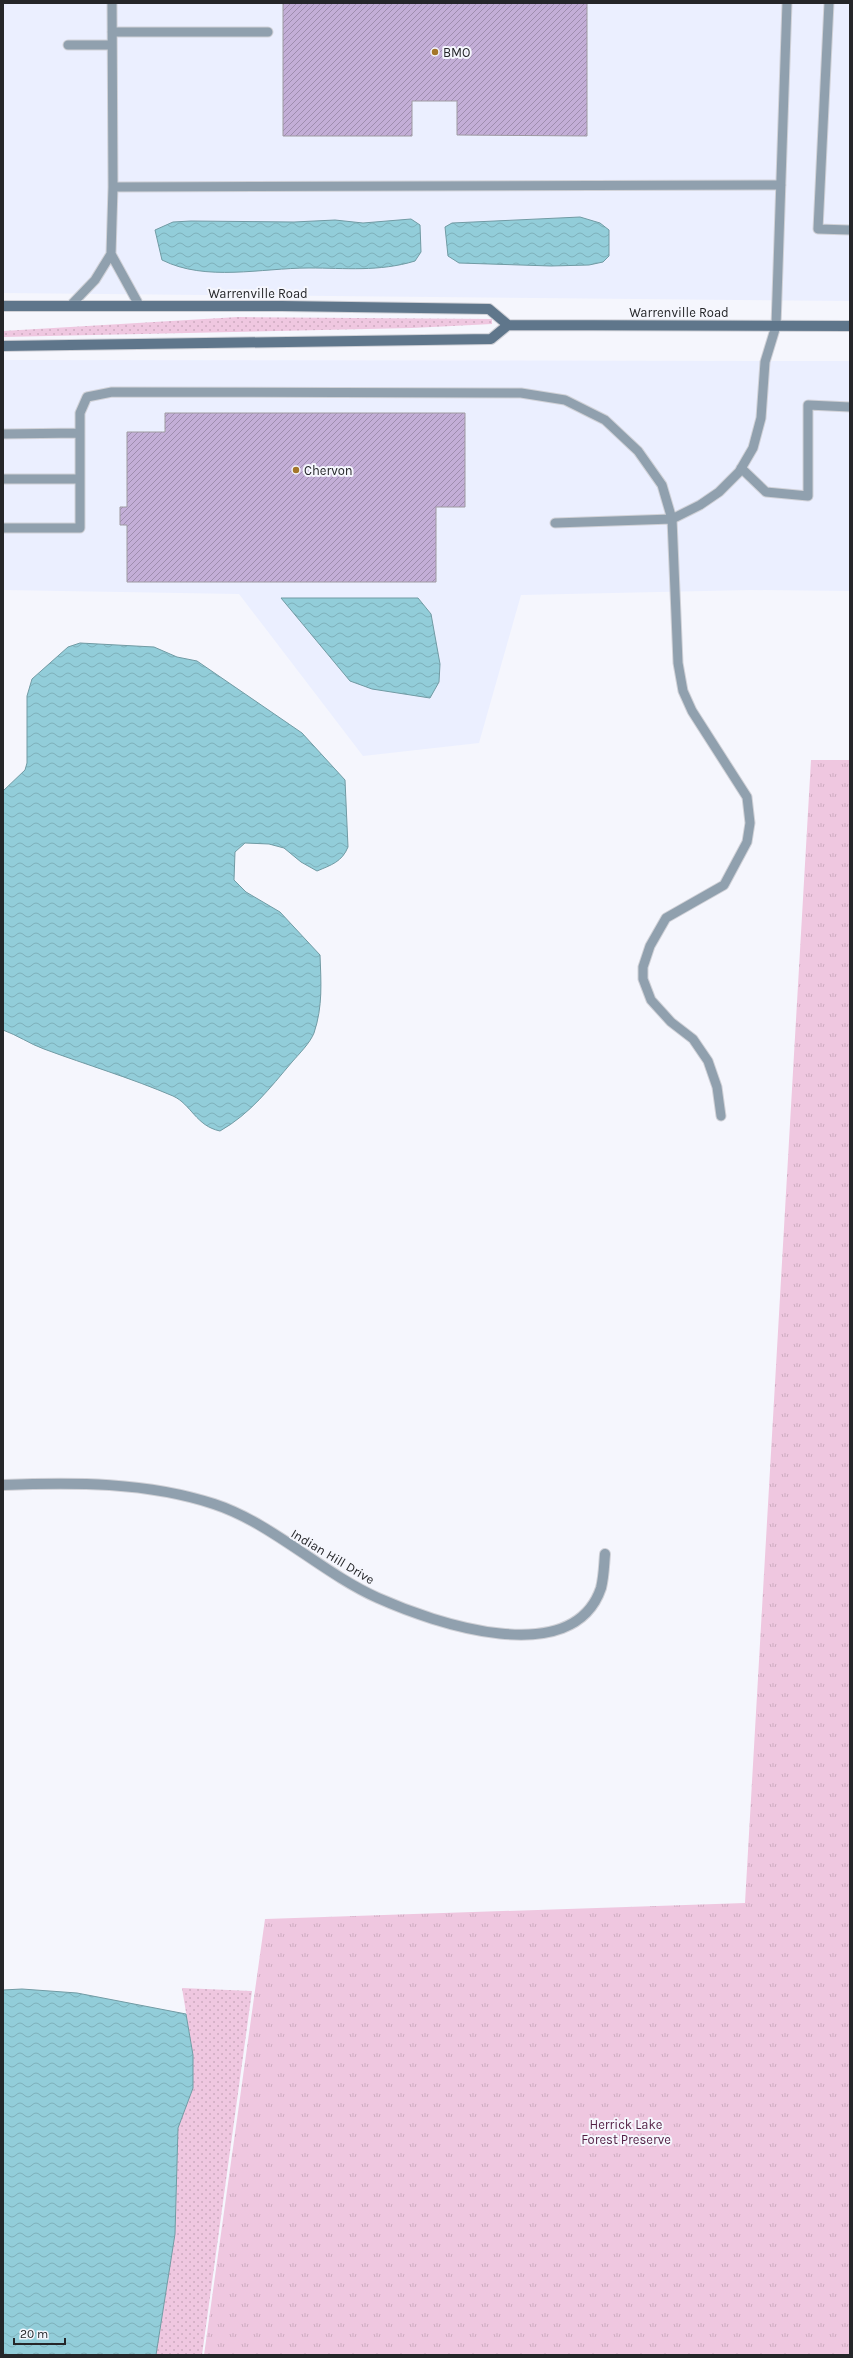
<svg xmlns="http://www.w3.org/2000/svg" width="853" height="2358" font-family="Karla,sans-serif">
  <style>
    .built { fill: #ebefff }
    .grass { fill: url(#grass-dots) }
    .park { fill: url(#park-tufts) }
    .water { fill: url(#water-waves); stroke: #719ba4 }
    .building { fill: url(#building-hatch); stroke: #9e9aa1 }
    .lines { fill: none; stroke-linecap: round; stroke-linejoin: round }
    .service-casing { stroke: #d0d1d7; stroke-width: 11 }
    .minor-casing { stroke: #d0d1d7; stroke-width: 12 }
    .secondary-casing { stroke: #d0d1d7; stroke-width: 12 }
    .service { stroke: #90a0ae; stroke-width: 9 }
    .minor { stroke: #90a0ae; stroke-width: 10 }
    .secondary { stroke: #5f768b; stroke-width: 10 }
    .poi-dot { fill: #a47629; stroke: #f5f6fd; stroke-width: 1.5 }
    .labels { text-anchor: middle; stroke-width: 4; stroke-linejoin: round; paint-order: stroke }
    .poi-label { font-size: 13px; fill: #252629; stroke: #f5f6fd; text-anchor: start }
    .street-label { font-size: 13px; fill: #252629; stroke: #f5f6fd }
    .park-label { font-size: 13px; fill: #521e43; stroke: #f5f6fd }
  </style>
  <defs>
    <pattern id="grass-dots" width="8" height="8" patternUnits="userSpaceOnUse"><rect width="8" height="8" fill="#efc7e0"/><path d="M2 2h.1M6 6h.1" fill="none" stroke="#cdabc0" stroke-width="1.8" stroke-linecap="round"/></pattern>
    <pattern id="park-tufts" width="24" height="20" patternUnits="userSpaceOnUse"><rect width="24" height="20" fill="#efc7e0"/><path d="M3 7l-1-3M5 7V3M7 7l1-3M15 17l-1-3M17 17v-4M19 17l1-3" fill="none" stroke="#cdabc0"/></pattern>
    <pattern id="water-waves" width="16" height="10" patternUnits="userSpaceOnUse"><rect width="16" height="10" fill="#92cdd9"/><path d="M0 5q4-4 8 0t8 0" fill="none" stroke="#7eb0ba"/></pattern>
    <pattern id="building-hatch" width="6" height="6" patternUnits="userSpaceOnUse"><rect width="6" height="6" fill="#c3aed7"/><path d="M-1 1l2-2M0 6l6-6M5 7l2-2" fill="none" stroke="#9e8dae"/></pattern>
  </defs>
  <rect width="100%" height="100%" fill="#f5f6fd"/>
  <path class="built" d="M 3,3 L 850,3 L 850,301 L 3,293 Z
    M 3,360 L 850,361 L 850,591 L 751,590 L 521,595 L 479,743 L 363,756 L 239,594 L 3,590 Z"/>
  <path class="grass" d="M 238,317 L 492,319 L 492,324 L 412,328 L 3,337 L 3,331 Z
    M 182,1988 L 252,1991 L 202,2355 L 156,2355 L 175,2234 L 178,2128 L 193,2088 L 193,2055 Z"/>
  <path class="park" d="M 811,760 L 850,760 L 850,2355 L 204,2355 L 265,1919 L 745,1903 Z"/>
  <path class="water" d="M 580,217 L 600,223 L 609,230 L 609,256 L 603,262 L 589,265 L 551,266 L 459,263 L 448,256 L 445,227 L 452,223 Z
    M 411,219 L 420,225 L 421,252 L 415,261 C 379,272 345,268 309,268 C 261,268 206,282 162,260 L 155,230 L 173,222 L 191,221 L 294,222 L 335,220 L 363,223 Z
    M 281,598 L 418,598 L 431,614 L 440,664 L 439,682 L 430,698 L 372,689 L 350,681 Z
    M 80,643 L 154,647 L 177,657 L 197,661 L 302,733 L 345,780 L 348,847 C 342,862 331,865 317,871 L 301,862 L 284,848 L 269,844 L 245,843 L 235,852 L 234,880 L 246,892 L 280,912 L 320,955 C 321,982 323,1006 314,1033 C 310,1043 299,1054 292,1062 C 270,1088 250,1114 220,1131 C 196,1126 191,1104 173,1096 C 131,1078 87,1065 44,1049 C 30,1044 17,1035 3,1030 L 3,791 L 25,770 L 27,763 L 27,696 L 32,679 L 68,647 Z
    M 22,1989 L 77,1993 L 186,2014 L 193,2055 L 193,2088 L 178,2128 L 175,2234 L 156,2355 L 3,2355 L 3,1990 Z"/>
  <path class="building" d="M 283,3 L 587,3 L 587,136 L 457,135 L 457,101 L 412,101 L 412,136 L 283,136 Z
    M 165,413 L 465,413 L 465,507 L 436,507 L 436,582 L 127,582 L 127,525 L 120,525 L 120,507 L 127,507 L 127,432 L 165,432 Z"/>
  <g class="lines">
    <defs>
      <path id="service" d="M 112,3 L 113,187
        M 829,3 L 818,229 L 850,230
        M 112,32 L 268,32
        M 68,45 L 112,45
        M 111,254 L 139,305
        M 71,305 L 95,280 L 111,254 L 113,187 L 781,185
        M 3,434 L 80,433
        M 741,468 L 766,492 L 808,496 L 808,405 L 850,407
        M 3,479 L 80,479
        M 555,523 L 672,519 L 700,505 L 719,492 L 739,472 L 753,448 L 761,418 L 765,362 L 776,326 L 787,3
        M 3,528 L 80,528 L 80,413 L 87,397 L 112,392 L 521,393 L 565,400 L 605,420 L 638,451 L 662,485 L 672,519 L 678,663 L 683,691 L 692,711 L 747,797 L 750,823 L 747,842 L 724,885 L 666,918 L 650,946 L 643,967 L 643,979 L 651,1000 L 671,1022 L 693,1039 L 708,1061 L 717,1087 L 721,1116"/>
      <path id="minor" d="M 3,1485 C 73,1482 147,1482 214,1504 C 272,1523 322,1573 378,1598 C 434,1623 573,1671 601,1588 C 604,1576 604,1565 605,1554"/>
      <path id="secondary" d="M 3,306 L 282,306 L 489,309 L 508,325 L 850,326
        M 3,346 L 491,339 L 508,325"/>
    </defs>
    <use href="#service" class="service-casing"/>
    <use href="#minor" class="minor-casing"/>
    <use href="#secondary" class="secondary-casing"/>
    <use href="#service" class="service"/>
    <use href="#minor" class="minor"/>
    <use href="#secondary" class="secondary"/>
  </g>
  <g class="poi-dot">
    <circle cx="435" cy="52" r="4"/>
    <circle cx="296" cy="470" r="4"/>
  </g>
  <g class="labels">
    <g class="poi-label">
      <text x="443" y="57">BMO</text>
      <text x="304" y="475">Chervon</text>
    </g>
    <g class="street-label">
      <text x="258" y="298">Warrenville Road</text>
      <text x="679" y="317">Warrenville Road</text>
      <text transform="translate(333 1556) rotate(31)" y="5">Indian Hill Drive</text>
    </g>
    <g class="park-label">
      <text x="626" y="2129">Herrick Lake<tspan x="626" dy="15">Forest Preserve</tspan></text>
    </g>
  </g>
  <rect width="853" height="2358" fill="none" stroke="#252629" stroke-width="8"/>
  <path d="M14 2338v6h51v-6" fill="none" stroke="#252629" stroke-width="2"/>
  <text x="20" y="2338" font-size="12" fill="#252629" stroke="#f5f6fd" stroke-width="3" paint-order="stroke">20 m</text>
</svg>
